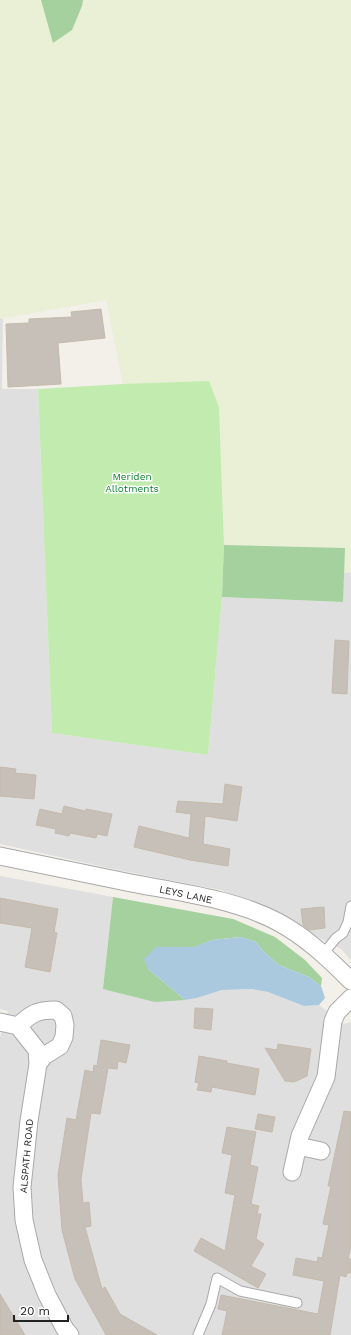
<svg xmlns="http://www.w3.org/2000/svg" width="351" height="1335" font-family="'Work Sans',sans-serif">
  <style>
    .residential { fill: #e0dfdf }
    .farmland { fill: #e9f0d5 }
    .grass { fill: #c2ebb0 }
    .forest { fill: #a4d19e }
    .water { fill: #aac9df }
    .building { fill: #c7c0b8; stroke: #c4baab }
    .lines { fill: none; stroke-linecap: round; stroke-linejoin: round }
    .service-casing { stroke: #a9a9a9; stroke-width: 11 }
    .minor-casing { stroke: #a9a9a9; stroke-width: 19 }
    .service { stroke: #fff; stroke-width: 9 }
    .minor { stroke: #fff; stroke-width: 17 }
    .labels { text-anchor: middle; stroke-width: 3; stroke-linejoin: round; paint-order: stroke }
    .park-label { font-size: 10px; fill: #0c832b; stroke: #fff }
    .street-label { font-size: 10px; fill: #222; stroke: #fff }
  </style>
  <rect width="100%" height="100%" fill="#f2f0e9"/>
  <path class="residential" d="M 3,318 L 2,389 L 38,389 L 52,733 L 208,755 L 222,597 L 342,602 L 344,573 L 351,572 L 351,960 L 341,949 L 321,939 L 291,918 L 221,890 L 118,870 L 0,844 L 0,319 Z
    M 0,876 L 113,897 L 103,989 L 185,1000 L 197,998 L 222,990 L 252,989 L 268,992 L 304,1006 L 319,1005 L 344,1024 L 351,1022 L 351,1335 L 0,1335 L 0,1037 L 8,1011 L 0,1009 Z"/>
  <path class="farmland" d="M 0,0 L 351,0 L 351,572 L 344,573 L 344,548 L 224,545 L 219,407 L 209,382 L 123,384 L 106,300 L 0,319 Z"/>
  <path class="grass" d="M 209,381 L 219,407 L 224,545 L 222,597 L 208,755 L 52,733 L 38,389 L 123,384 Z"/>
  <path class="forest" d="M 41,0 L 83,0 L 82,6 L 72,30 L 53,43 Z
    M 224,545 L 345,548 L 343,602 L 222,597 Z
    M 113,897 L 233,919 L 275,937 L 305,960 L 322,978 L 321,986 L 309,977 L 279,965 L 264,952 L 256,942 L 241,937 L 212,940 L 195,947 L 156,947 L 148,969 L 185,1000 L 155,1002 L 103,989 Z"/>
  <path class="water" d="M 241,937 L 256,942 L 264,952 L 279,965 L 309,977 L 321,986 L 325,998 L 319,1005 L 304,1006 L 268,992 L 252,989 L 222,990 L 197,998 L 185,1000 L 148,969 L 144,959 L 156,947 L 194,947 L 212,940 Z"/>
  <path class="building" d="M 101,309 L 105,338 L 58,343 L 61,384 L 8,387 L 6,324 L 29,323 L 29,319 L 72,317 L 71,312 Z
    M 335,640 L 349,641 L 347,694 L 332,693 Z
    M 0,767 L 16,769 L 15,773 L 36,775 L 34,799 L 0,796 Z
    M 225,784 L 242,787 L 237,821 L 205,816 L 203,844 L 230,849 L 228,866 L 190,860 L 134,847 L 139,826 L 189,838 L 191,814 L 176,812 L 178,801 L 223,804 Z
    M 64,806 L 85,811 L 86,809 L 112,814 L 107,836 L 97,834 L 96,838 L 70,833 L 69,836 L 55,833 L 56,829 L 36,825 L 40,809 L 62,814 Z
    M 0,898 L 58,909 L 54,932 L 57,933 L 50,972 L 25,967 L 32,928 L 0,923 Z
    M 324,907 L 325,928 L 309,930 L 303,925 L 301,909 Z
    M 195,1008 L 213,1009 L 211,1030 L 194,1028 Z
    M 101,1040 L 130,1045 L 126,1063 L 118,1061 L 117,1069 L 108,1068 L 100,1114 L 91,1113 L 81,1179 L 83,1203 L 89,1202 L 91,1226 L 85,1227 L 102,1289 L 105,1287 L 120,1314 L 157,1335 L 106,1335 L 75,1279 L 62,1230 L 58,1175 L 67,1118 L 76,1120 L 85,1070 L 93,1072 L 94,1065 L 97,1066 Z
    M 278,1044 L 311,1049 L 307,1076 L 294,1082 L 285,1081 L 265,1048 L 277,1050 Z
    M 199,1056 L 227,1061 L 227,1063 L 259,1069 L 255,1095 L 212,1087 L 211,1092 L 197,1090 L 199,1083 L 195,1082 Z
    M 344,1111 L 351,1112 L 351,1246 L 348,1259 L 351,1259 L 351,1273 L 347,1273 L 346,1277 L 340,1275 L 330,1335 L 222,1335 L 227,1311 L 218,1309 L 221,1295 L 318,1314 L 324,1281 L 293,1275 L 296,1258 L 317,1262 L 318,1257 L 322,1258 L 329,1225 L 323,1224 L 331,1186 L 328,1186 Z
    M 258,1114 L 275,1117 L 272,1132 L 255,1129 Z
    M 227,1127 L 256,1132 L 250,1165 L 258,1167 L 251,1204 L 259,1206 L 257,1214 L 261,1214 L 256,1239 L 264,1244 L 251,1266 L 266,1274 L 258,1288 L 194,1251 L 201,1238 L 225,1251 L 235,1195 L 225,1193 L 232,1155 L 222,1153 Z
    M 0,1294 L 25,1335 L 0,1335 Z"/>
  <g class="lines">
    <defs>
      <path id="service" d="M 324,953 L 336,938 L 343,933 L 348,922 L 351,906
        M 198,1335 L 211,1304 L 217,1278 L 240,1291 L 297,1303"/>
      <path id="minor" d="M 0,856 C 44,865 87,874 131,883 C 178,892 235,899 278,922 C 306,937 328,958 351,981
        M 0,1022 L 18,1026 L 37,1050 L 38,1064 L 29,1121 L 22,1187 L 24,1220 L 33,1260 L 47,1295 L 65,1329 L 70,1335
        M 18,1026 C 32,1013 37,1010 56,1010 L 63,1016 L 65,1025 L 64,1037 L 60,1046 L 44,1056 L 38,1064
        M 298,1146 L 321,1151
        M 292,1172 L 300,1136 L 326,1077 L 333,1021 L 337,1012 L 351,998"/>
    </defs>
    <use href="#service" class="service-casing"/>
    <use href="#minor" class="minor-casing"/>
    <use href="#service" class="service"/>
    <use href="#minor" class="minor"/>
  </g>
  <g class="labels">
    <g class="park-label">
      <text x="132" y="480">Meriden<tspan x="132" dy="12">Allotments</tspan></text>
    </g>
    <g class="street-label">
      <text transform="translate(186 894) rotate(12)" y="4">LEYS LANE</text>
      <text transform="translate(26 1156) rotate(-85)" y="4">ALSPATH ROAD</text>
    </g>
  </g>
  <path d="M14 1315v6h54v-6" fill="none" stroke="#222222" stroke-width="2"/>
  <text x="20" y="1315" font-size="12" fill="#222222" stroke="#ffffff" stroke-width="3" paint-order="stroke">20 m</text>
</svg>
